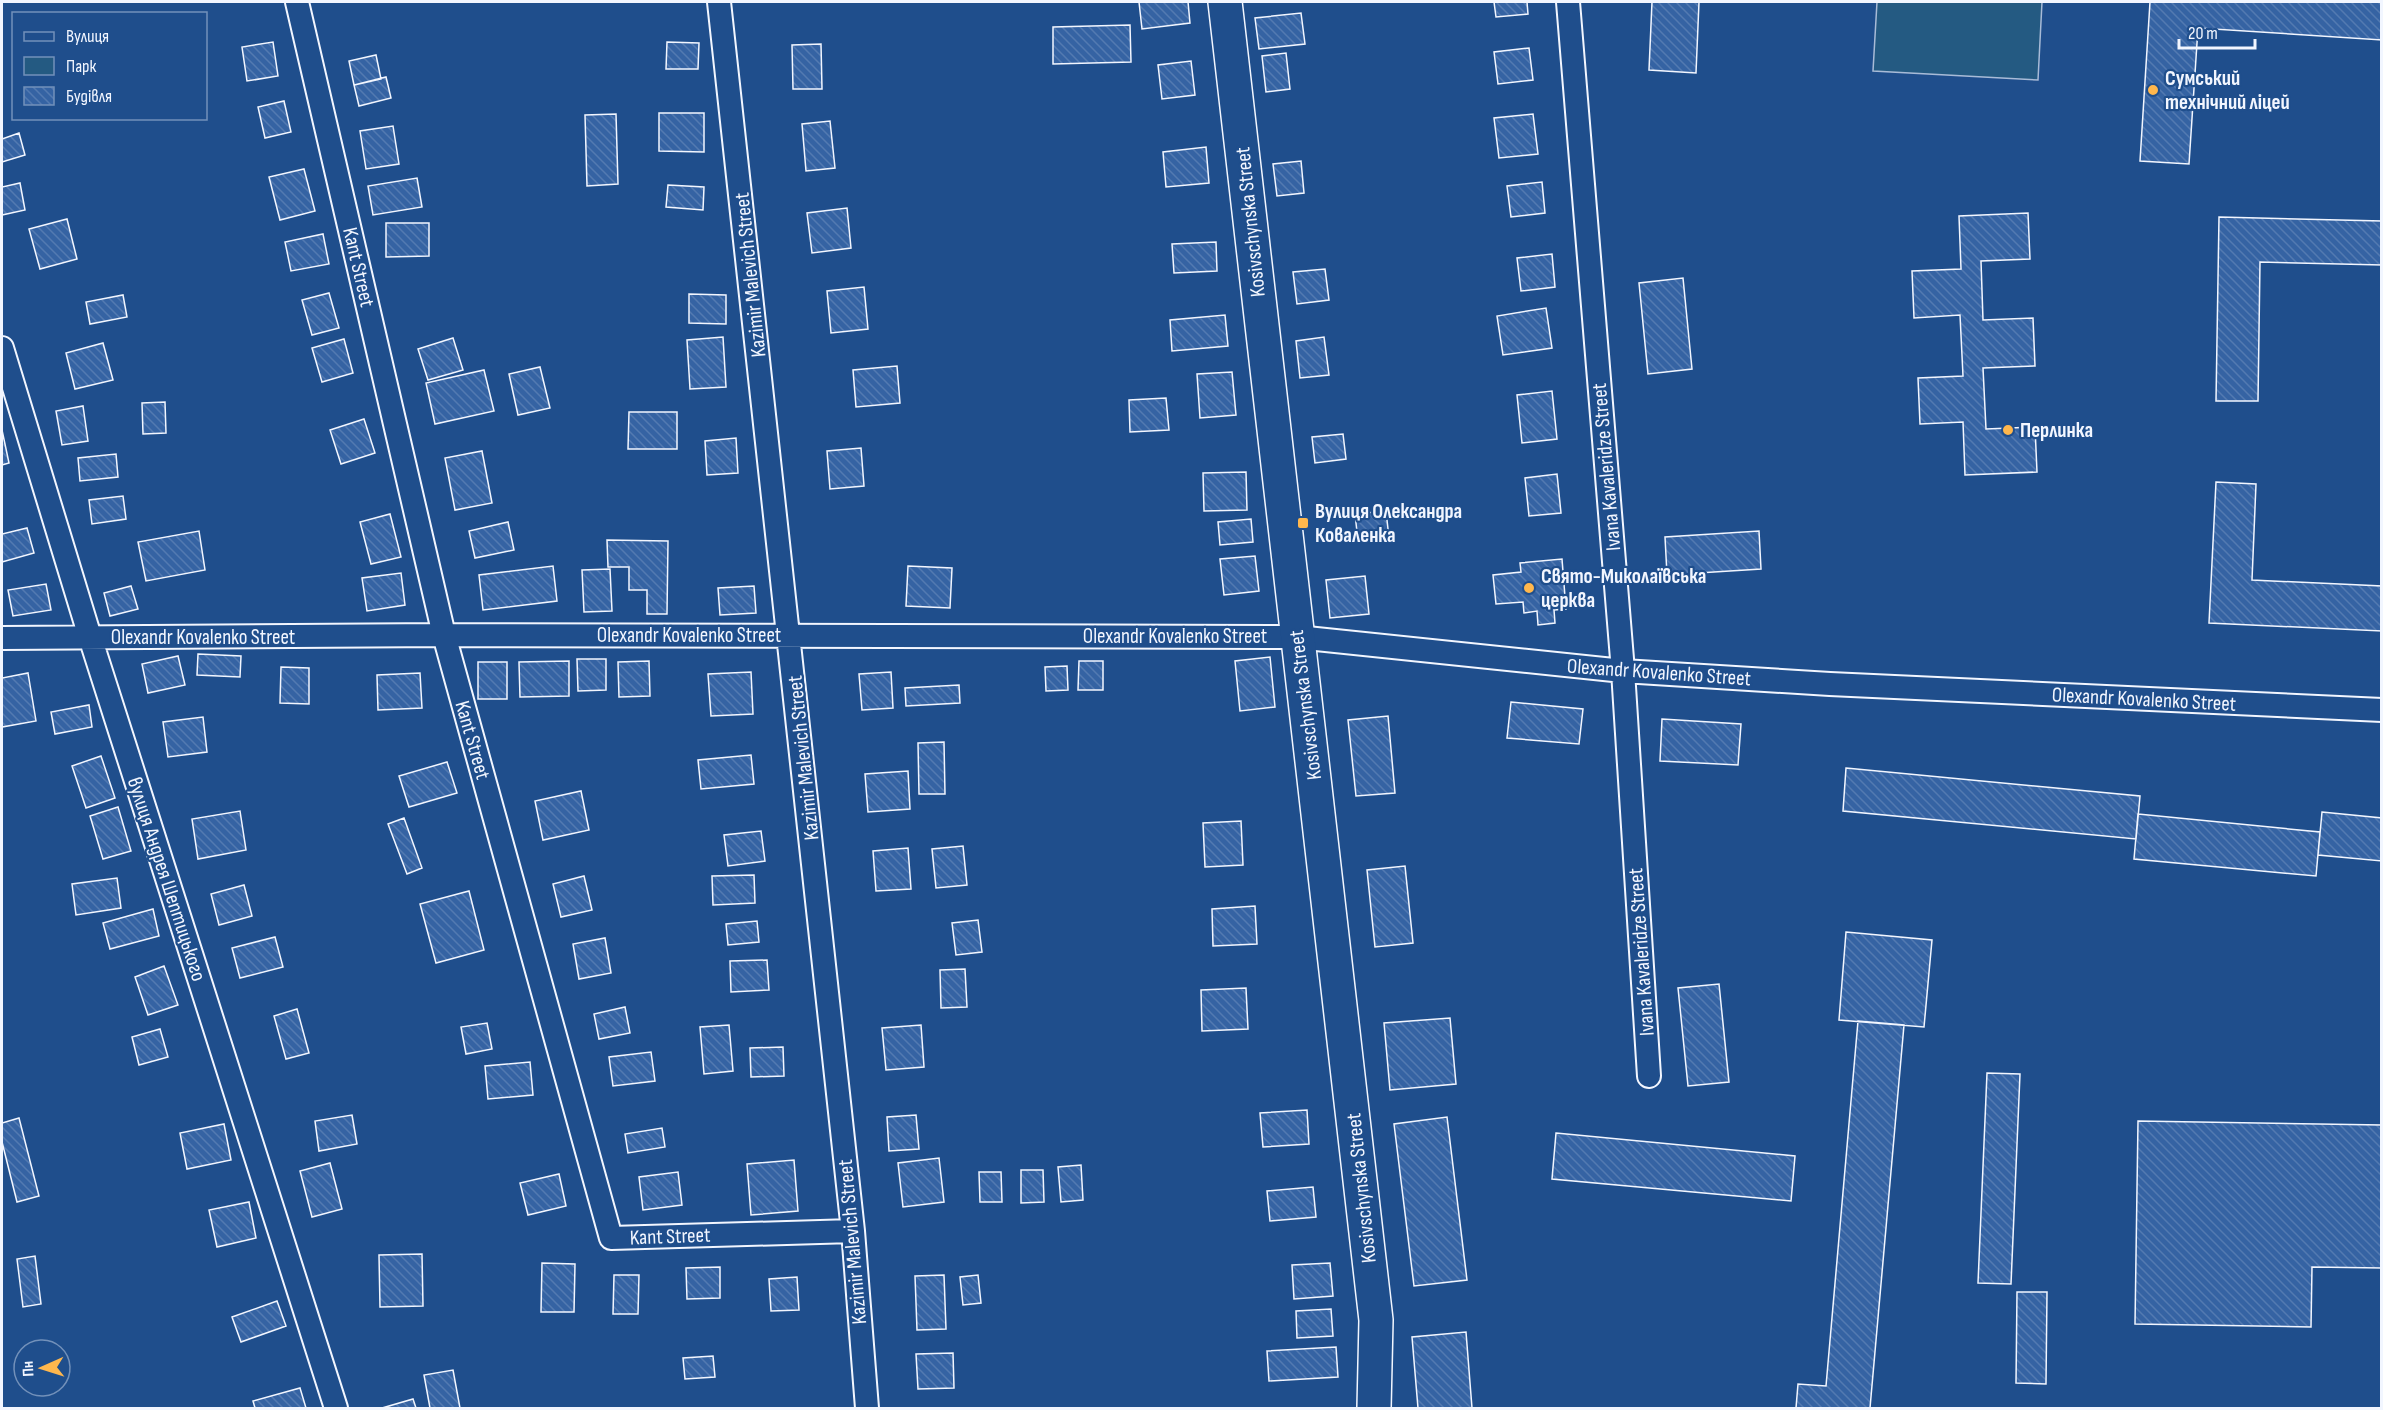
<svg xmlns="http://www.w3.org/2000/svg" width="2383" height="1410" font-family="'Sofia Sans Condensed',sans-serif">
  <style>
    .green { fill: #245a82; stroke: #a8bbd7; stroke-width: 1.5 }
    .building { fill: url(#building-back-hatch); stroke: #f2f6ff; stroke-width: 1.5 }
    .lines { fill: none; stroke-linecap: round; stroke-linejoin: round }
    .street-casing { stroke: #f2f6ff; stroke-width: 26 }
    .secondary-casing { stroke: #f2f6ff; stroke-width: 36 }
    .street { stroke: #1f4e8c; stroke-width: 22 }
    .secondary { stroke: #1f4e8c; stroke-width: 33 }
    .poi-dot { fill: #ffb74d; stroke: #1f4e8c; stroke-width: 2 }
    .labels { text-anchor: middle; stroke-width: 4.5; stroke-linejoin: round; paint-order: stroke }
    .poi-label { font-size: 21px; font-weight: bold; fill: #f2f6ff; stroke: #1f4e8c; text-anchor: start }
    .street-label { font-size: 21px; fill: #f2f6ff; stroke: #1f4e8c }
  </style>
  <defs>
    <pattern id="building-back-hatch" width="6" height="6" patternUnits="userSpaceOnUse" patternTransform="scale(1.5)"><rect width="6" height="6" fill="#3563a3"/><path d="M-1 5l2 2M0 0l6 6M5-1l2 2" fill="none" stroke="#537ab1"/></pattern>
  </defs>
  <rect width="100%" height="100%" fill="#1f4e8c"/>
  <path class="green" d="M 1877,2 L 2042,2 L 2038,80 L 1873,71 Z"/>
  <path class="building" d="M 1139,2 L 1188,2 L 1190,23 L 1142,29 Z
    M 1494,2 L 1527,2 L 1528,14 L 1496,17 Z
    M 1652,2 L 1699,2 L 1696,73 L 1649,70 Z
    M 2150,2 L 2382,2 L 2382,40 L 2198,28 L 2189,164 L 2140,161 Z
    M 1301,13 L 1305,44 L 1259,49 L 1255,18 Z
    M 1130,25 L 1131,62 L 1053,64 L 1053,27 Z
    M 273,42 L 278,76 L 247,81 L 242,47 Z
    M 667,42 L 699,43 L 698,69 L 666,69 Z
    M 821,44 L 822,89 L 793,89 L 792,45 Z
    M 1529,48 L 1533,80 L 1498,84 L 1494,52 Z
    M 1286,53 L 1290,89 L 1266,92 L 1262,56 Z
    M 376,55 L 381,79 L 354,85 L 349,61 Z
    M 1191,61 L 1195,95 L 1162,99 L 1158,65 Z
    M 386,77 L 391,98 L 359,106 L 354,85 Z
    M 284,101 L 291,132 L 265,138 L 258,107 Z
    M 659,113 L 704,113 L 704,152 L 659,151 Z
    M 616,114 L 618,184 L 587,186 L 585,115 Z
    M 1533,114 L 1538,154 L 1499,158 L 1494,118 Z
    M 830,121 L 835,168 L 806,171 L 802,124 Z
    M 393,126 L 399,164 L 366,169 L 360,131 Z
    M 19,133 L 25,155 L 2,162 L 2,139 Z
    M 1206,147 L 1209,183 L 1166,187 L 1163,152 Z
    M 1301,161 L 1304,193 L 1277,196 L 1273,164 Z
    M 304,169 L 315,211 L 280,220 L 269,177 Z
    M 417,178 L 422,207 L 373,215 L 368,186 Z
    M 1542,182 L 1545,213 L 1511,217 L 1507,186 Z
    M 20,183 L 25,210 L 2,215 L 2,187 Z
    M 668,185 L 704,187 L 703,210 L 666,207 Z
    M 847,208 L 851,248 L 812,253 L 807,213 Z
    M 2028,213 L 2030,259 L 1981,261 L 1983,320 L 2033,318 L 2035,366 L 1983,368 L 1986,429 L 2035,427 L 2037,472 L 1965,475 L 1963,422 L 1920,424 L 1918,378 L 1963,376 L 1960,315 L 1914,318 L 1912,271 L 1961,269 L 1959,216 Z
    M 2219,217 L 2382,221 L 2382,265 L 2260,262 L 2258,401 L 2216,401 Z
    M 67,219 L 77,259 L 40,269 L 29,229 Z
    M 386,223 L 429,223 L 429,256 L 386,257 Z
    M 323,234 L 329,264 L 291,271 L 285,242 Z
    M 1216,242 L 1217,271 L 1174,273 L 1172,244 Z
    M 1552,254 L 1555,287 L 1521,291 L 1517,258 Z
    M 1325,269 L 1329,300 L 1297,304 L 1293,272 Z
    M 1683,278 L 1692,369 L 1648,374 L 1639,283 Z
    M 864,287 L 868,329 L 831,333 L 827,291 Z
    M 329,293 L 339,328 L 312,335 L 302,300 Z
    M 689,294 L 726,295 L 726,324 L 689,323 Z
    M 123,295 L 127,317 L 90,324 L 86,302 Z
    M 1546,308 L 1552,348 L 1503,355 L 1497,316 Z
    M 1225,315 L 1228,346 L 1172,351 L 1170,320 Z
    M 723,337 L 726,387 L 690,389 L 687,340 Z
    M 1324,337 L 1329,375 L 1300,378 L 1296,341 Z
    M 453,338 L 463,370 L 428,380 L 418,349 Z
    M 344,339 L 353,373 L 322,382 L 312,348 Z
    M 103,343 L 113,380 L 75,389 L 66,353 Z
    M 897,366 L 900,403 L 856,407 L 853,370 Z
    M 540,367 L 550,408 L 518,415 L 509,374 Z
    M 484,370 L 494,411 L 435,424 L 426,383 Z
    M 1232,372 L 1236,415 L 1200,418 L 1197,374 Z
    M 1552,391 L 1557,439 L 1522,443 L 1517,395 Z
    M 1166,398 L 1169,430 L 1130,432 L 1129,400 Z
    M 165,402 L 166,433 L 143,434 L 142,403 Z
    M 83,406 L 88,441 L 62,445 L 56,411 Z
    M 629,412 L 677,412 L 677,449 L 628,449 Z
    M 364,419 L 375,453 L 341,464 L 330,430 Z
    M 2,430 L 9,463 L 2,465 Z
    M 1343,434 L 1346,459 L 1315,463 L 1312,437 Z
    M 736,438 L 738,473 L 707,475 L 705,441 Z
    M 861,448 L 864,486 L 830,489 L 827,451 Z
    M 482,451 L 492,503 L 455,510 L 445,458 Z
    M 116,454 L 118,477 L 80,481 L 78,458 Z
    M 1246,472 L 1247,510 L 1204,511 L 1203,473 Z
    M 1557,474 L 1561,513 L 1529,516 L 1525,478 Z
    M 2216,482 L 2256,484 L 2252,580 L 2382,586 L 2382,631 L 2209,623 Z
    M 123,496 L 126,519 L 92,524 L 89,500 Z
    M 1386,511 L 1389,538 L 1358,541 L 1355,514 Z
    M 390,514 L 401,557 L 371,564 L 360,522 Z
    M 1251,519 L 1253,542 L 1220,545 L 1218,522 Z
    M 508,522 L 514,550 L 475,558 L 469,531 Z
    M 27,528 L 34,553 L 2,562 L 2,534 Z
    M 199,531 L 205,570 L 146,581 L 138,542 Z
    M 1759,531 L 1761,569 L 1667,575 L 1665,537 Z
    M 607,540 L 668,541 L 667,614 L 647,614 L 647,590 L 629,590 L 629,567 L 608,567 Z
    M 1255,556 L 1259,591 L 1224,595 L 1220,559 Z
    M 1562,559 L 1566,609 L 1554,610 L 1555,623 L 1538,625 L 1537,611 L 1524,613 L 1523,602 L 1496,604 L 1493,575 L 1521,572 L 1520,563 Z
    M 553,566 L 557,601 L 483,610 L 479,575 Z
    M 908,566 L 952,568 L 950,608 L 906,606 Z
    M 610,569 L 612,611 L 584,612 L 582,570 Z
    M 401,573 L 405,605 L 367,611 L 362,578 Z
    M 1365,576 L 1369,614 L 1330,618 L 1326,580 Z
    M 46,584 L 51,610 L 13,616 L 8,590 Z
    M 131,586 L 138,609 L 110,616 L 104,593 Z
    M 754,586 L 756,613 L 720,615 L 718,588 Z
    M 198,654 L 241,656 L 240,677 L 197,675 Z
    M 178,656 L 185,685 L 148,693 L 142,664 Z
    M 1270,657 L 1275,707 L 1240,711 L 1235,661 Z
    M 577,659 L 606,659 L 606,690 L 578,691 Z
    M 569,661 L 569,696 L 520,697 L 519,662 Z
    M 649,661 L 650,696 L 619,697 L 618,662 Z
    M 1079,661 L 1103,661 L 1103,690 L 1078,690 Z
    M 478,662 L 507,662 L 507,699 L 478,699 Z
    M 1067,666 L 1068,690 L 1046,691 L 1045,667 Z
    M 281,667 L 309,668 L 309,704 L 280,703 Z
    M 751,672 L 753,714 L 711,716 L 708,674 Z
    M 891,672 L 893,708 L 862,710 L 859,674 Z
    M 28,673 L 36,721 L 2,727 L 2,678 Z
    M 420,673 L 422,708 L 378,710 L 377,675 Z
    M 959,685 L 960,703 L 906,706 L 905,688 Z
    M 1511,702 L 1583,709 L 1579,744 L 1507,738 Z
    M 89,705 L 92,727 L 55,734 L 51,712 Z
    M 1388,716 L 1395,793 L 1356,796 L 1348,720 Z
    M 203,717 L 207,752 L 168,757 L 163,722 Z
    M 1662,719 L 1741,724 L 1738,765 L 1660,761 Z
    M 944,742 L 945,794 L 919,794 L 918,743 Z
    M 751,755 L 754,784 L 701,789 L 698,760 Z
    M 101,756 L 115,798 L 86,808 L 72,766 Z
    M 447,762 L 457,793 L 409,807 L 399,776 Z
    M 1846,768 L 2140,796 L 2136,839 L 1843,811 Z
    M 908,771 L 910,809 L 868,812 L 865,774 Z
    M 581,791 L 589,830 L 543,840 L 535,801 Z
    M 118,807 L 131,851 L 103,859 L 90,816 Z
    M 240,811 L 246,850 L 198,859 L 192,819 Z
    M 2322,812 L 2382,818 L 2382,861 L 2318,855 Z
    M 2138,814 L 2320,832 L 2316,876 L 2134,859 Z
    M 404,818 L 422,868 L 407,874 L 388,824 Z
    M 1241,821 L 1243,865 L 1205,867 L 1203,823 Z
    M 761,831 L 765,861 L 728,866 L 724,835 Z
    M 963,846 L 967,885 L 936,888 L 932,849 Z
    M 908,848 L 911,889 L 876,891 L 873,851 Z
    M 1405,866 L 1413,943 L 1375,947 L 1367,870 Z
    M 754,875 L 755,903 L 713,905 L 712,876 Z
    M 584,876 L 592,910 L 561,917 L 553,884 Z
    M 117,878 L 121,908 L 76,915 L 72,884 Z
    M 244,885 L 252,916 L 219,925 L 211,894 Z
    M 469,891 L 484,950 L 436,963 L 420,904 Z
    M 1255,906 L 1257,944 L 1213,946 L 1212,909 Z
    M 153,909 L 159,936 L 110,949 L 103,923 Z
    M 978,920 L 982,952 L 956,955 L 952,923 Z
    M 757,921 L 759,942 L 728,945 L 726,924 Z
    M 1846,932 L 1932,940 L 1924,1027 L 1839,1020 Z
    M 275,937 L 283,967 L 240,978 L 232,948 Z
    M 605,938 L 611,973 L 579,979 L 573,944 Z
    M 767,960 L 769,990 L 731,992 L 730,961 Z
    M 164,966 L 178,1005 L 148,1015 L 135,977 Z
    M 965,969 L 967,1007 L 941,1008 L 940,970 Z
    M 1719,984 L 1729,1082 L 1688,1086 L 1678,988 Z
    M 1246,988 L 1248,1029 L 1202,1031 L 1201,990 Z
    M 625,1007 L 630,1033 L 599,1039 L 594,1014 Z
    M 297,1009 L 309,1053 L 286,1059 L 274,1016 Z
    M 1450,1018 L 1456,1084 L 1390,1090 L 1384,1023 Z
    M 1858,1021 L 1904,1025 L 1870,1408 L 1796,1408 L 1798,1384 L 1826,1386 Z
    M 487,1023 L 492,1049 L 466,1054 L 461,1027 Z
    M 729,1025 L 733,1071 L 704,1074 L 700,1027 Z
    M 921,1025 L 924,1067 L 886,1070 L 882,1028 Z
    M 160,1029 L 168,1057 L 139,1065 L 132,1037 Z
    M 783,1047 L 784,1076 L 751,1077 L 750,1048 Z
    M 651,1052 L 655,1081 L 613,1086 L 609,1057 Z
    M 530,1062 L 533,1095 L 488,1099 L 485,1066 Z
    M 1987,1073 L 2020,1074 L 2011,1284 L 1978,1283 Z
    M 1307,1110 L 1309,1144 L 1263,1147 L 1260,1113 Z
    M 352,1115 L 357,1144 L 319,1151 L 315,1121 Z
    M 916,1115 L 919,1149 L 889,1151 L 887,1117 Z
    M 1447,1117 L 1467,1280 L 1414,1286 L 1394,1124 Z
    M 19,1118 L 39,1196 L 17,1202 L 2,1142 L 2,1123 Z
    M 2138,1121 L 2382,1125 L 2382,1268 L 2312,1267 L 2311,1327 L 2135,1324 Z
    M 224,1124 L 231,1160 L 187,1169 L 180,1133 Z
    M 662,1128 L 665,1147 L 628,1153 L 625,1134 Z
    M 1556,1133 L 1795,1156 L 1791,1201 L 1552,1179 Z
    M 939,1158 L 944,1202 L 903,1207 L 898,1163 Z
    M 794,1160 L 798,1211 L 751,1215 L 747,1164 Z
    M 330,1163 L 342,1209 L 312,1217 L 300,1171 Z
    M 1081,1165 L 1083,1200 L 1061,1202 L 1058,1167 Z
    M 1021,1170 L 1043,1170 L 1044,1202 L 1021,1203 Z
    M 678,1172 L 682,1205 L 643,1210 L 639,1177 Z
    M 979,1172 L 1001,1172 L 1002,1202 L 980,1202 Z
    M 559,1174 L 566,1206 L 528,1215 L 520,1183 Z
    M 1313,1187 L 1316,1217 L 1270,1221 L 1267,1191 Z
    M 249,1202 L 256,1238 L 217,1247 L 209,1210 Z
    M 422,1254 L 423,1306 L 380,1307 L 379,1255 Z
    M 35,1256 L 41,1304 L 23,1307 L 17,1259 Z
    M 542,1263 L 575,1264 L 574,1312 L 541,1312 Z
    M 1330,1263 L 1333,1296 L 1294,1299 L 1292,1265 Z
    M 720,1267 L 720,1298 L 687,1299 L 686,1268 Z
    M 614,1275 L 639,1275 L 638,1314 L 613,1314 Z
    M 944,1275 L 946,1329 L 917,1330 L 915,1276 Z
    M 978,1275 L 981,1303 L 963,1305 L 960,1277 Z
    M 797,1277 L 799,1310 L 771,1311 L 769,1279 Z
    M 2017,1292 L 2047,1292 L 2046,1384 L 2016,1383 Z
    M 277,1301 L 286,1326 L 241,1342 L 232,1317 Z
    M 1331,1309 L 1333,1336 L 1297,1338 L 1296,1311 Z
    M 1466,1332 L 1472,1408 L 1418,1408 L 1412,1337 Z
    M 1336,1347 L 1338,1377 L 1269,1381 L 1267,1351 Z
    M 953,1353 L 954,1388 L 918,1389 L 916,1354 Z
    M 713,1356 L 715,1377 L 685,1379 L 683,1358 Z
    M 453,1370 L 460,1408 L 430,1408 L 424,1375 Z
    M 300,1388 L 306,1408 L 255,1408 L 253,1401 Z
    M 413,1399 L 416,1408 L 382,1408 Z"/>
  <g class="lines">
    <defs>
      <path id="street" d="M 297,2 L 444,635 L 611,1238 L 853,1231
        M 719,2 L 853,1231 L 867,1408
        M 1568,2 L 1623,671 L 1649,1076
        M 2,348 L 90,637 L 336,1408
        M 2,638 L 444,635 L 1297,637 L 1623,671 L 1830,684 L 2382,710"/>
      <path id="secondary" d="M 1225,2 L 1376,1320 L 1374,1408"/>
    </defs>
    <use href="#street" class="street-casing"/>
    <use href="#secondary" class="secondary-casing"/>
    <use href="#street" class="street"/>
    <use href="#secondary" class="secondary"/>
  </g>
  <g class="poi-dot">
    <circle cx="2153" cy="90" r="6"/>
    <circle cx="2008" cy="430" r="6"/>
    <rect x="1297" y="517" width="12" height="12" rx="3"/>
    <circle cx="1529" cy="588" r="6"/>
  </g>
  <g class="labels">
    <g class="poi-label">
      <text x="2165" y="85">Сумський<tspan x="2165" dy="24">технічний ліцей</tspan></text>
      <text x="2020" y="437">Перлинка</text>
      <text x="1315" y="518">Вулиця Олександра<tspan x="1315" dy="24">Коваленка</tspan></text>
      <text x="1541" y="583">Свято-Миколаївська<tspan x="1541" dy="24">церква</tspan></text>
    </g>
    <g class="street-label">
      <text transform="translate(1250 222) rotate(-96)" y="7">Kosivschynska Street</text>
      <text transform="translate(359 267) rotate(77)" y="7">Kant Street</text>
      <text transform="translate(750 275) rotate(-96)" y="7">Kazimir Malevich Street</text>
      <text transform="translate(1606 467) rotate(-95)" y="7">Ivana Kavaleridze Street</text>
      <text x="689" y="642">Olexandr Kovalenko Street</text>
      <text x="1175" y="643">Olexandr Kovalenko Street</text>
      <text x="203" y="644">Olexandr Kovalenko Street</text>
      <text transform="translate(1659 672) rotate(4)" y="7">Olexandr Kovalenko Street</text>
      <text transform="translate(2144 699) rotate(3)" y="7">Olexandr Kovalenko Street</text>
      <text transform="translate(1305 705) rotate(-97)" y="7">Kosivschynska Street</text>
      <text transform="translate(473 740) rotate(74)" y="7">Kant Street</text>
      <text transform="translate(803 758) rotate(-96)" y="7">Kazimir Malevich Street</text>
      <text transform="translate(167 879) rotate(72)" y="7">вулиця Андрея Шептицького</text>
      <text transform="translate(1641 952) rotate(-94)" y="7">Ivana Kavaleridze Street</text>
      <text transform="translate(1361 1188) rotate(-96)" y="7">Kosivschynska Street</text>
      <text transform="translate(670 1236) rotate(-2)" y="7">Kant Street</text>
      <text transform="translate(852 1242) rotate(-95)" y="7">Kazimir Malevich Street</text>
    </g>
  </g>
  <rect width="2383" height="1410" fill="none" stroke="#f2f6ff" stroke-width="6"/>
  <rect x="12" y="12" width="195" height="108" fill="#1f4e8c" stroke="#7391ba" stroke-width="1.5"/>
  <rect x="24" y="32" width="30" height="9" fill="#1f4e8c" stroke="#7391ba" stroke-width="1.5"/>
  <text x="66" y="42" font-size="18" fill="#f2f6ff">Вулиця</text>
  <rect x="24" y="57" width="30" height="18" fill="#245a82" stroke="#7391ba" stroke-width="1.5"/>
  <text x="66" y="72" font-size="18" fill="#f2f6ff">Парк</text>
  <rect x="24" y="87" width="30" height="18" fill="url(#building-back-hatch)" stroke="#7391ba" stroke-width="1.5"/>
  <text x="66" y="102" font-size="18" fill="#f2f6ff">Будівля</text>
  <g transform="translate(42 1368) rotate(267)"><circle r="28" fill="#1f4e8c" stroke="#7391ba" stroke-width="1.5"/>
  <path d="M0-4.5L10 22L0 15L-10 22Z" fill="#ffb74d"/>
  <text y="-9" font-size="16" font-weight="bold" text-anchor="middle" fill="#f2f6ff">Пн</text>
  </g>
  <path d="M2179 39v9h76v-9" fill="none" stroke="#f2f6ff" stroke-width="3"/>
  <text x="2188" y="39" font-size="18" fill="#f2f6ff" stroke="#1f4e8c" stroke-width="4.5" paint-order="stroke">20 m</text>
</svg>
